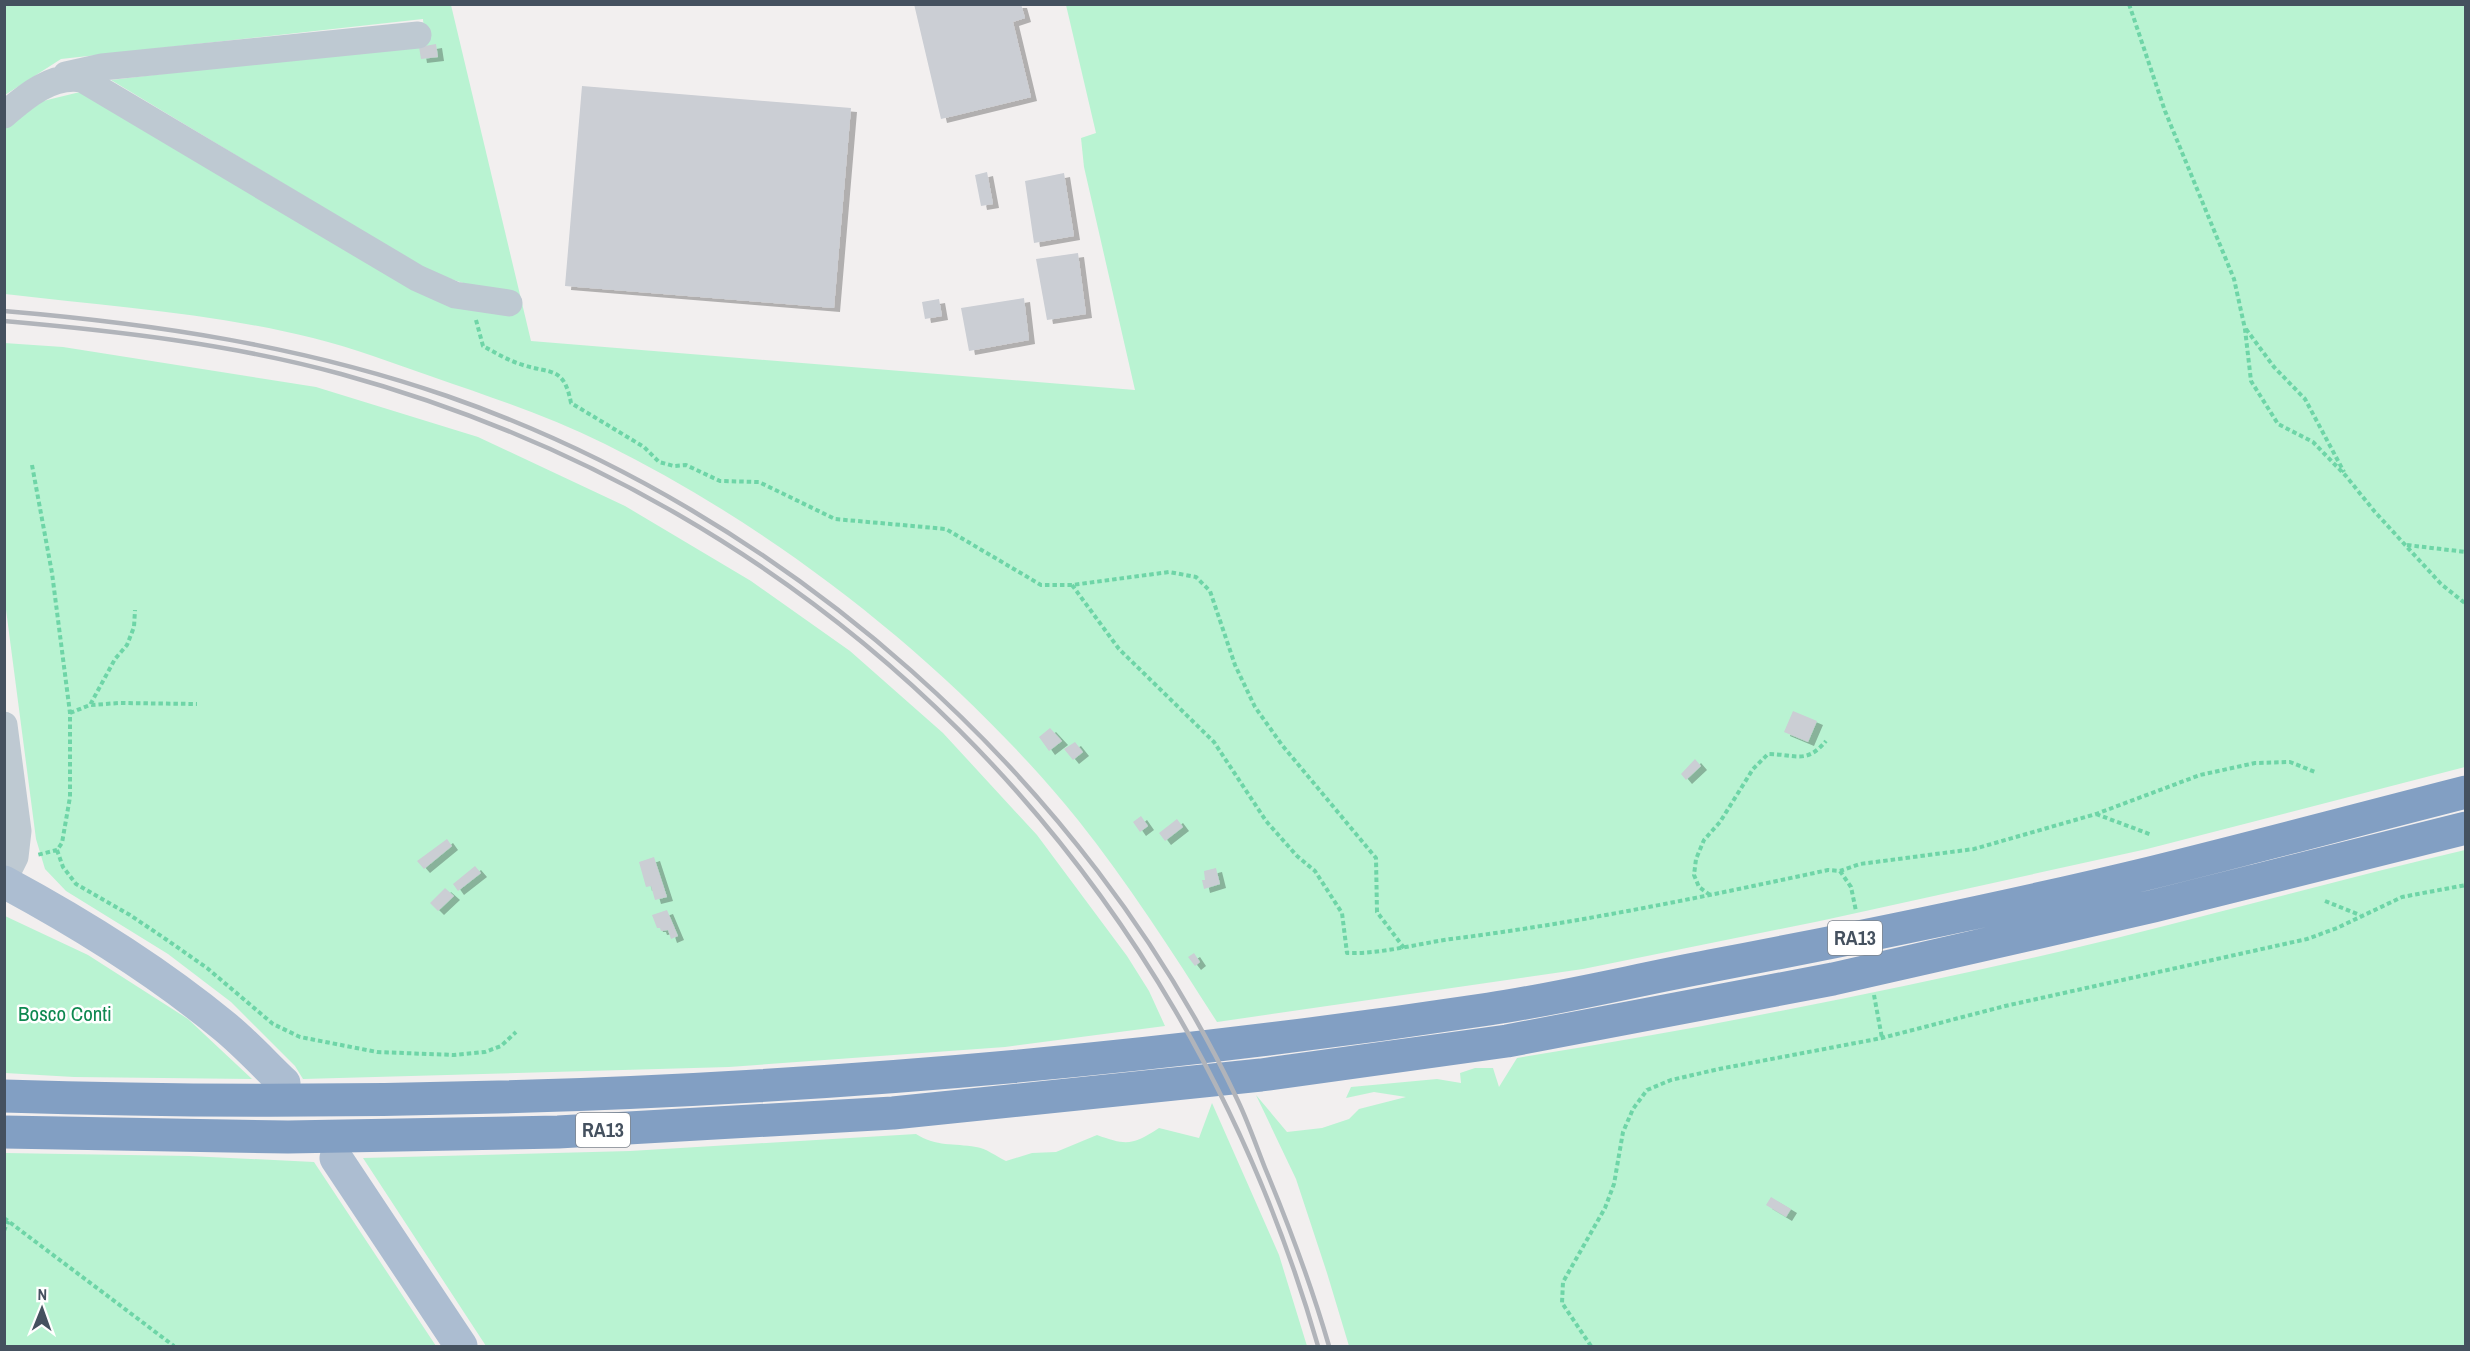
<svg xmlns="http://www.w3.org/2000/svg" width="2470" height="1351" font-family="'Archivo Narrow',sans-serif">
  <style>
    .green { fill: #b9f3d2 }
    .building { fill: #cbced4; filter: url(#shadow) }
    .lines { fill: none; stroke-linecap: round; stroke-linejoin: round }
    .path { stroke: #6ed5a7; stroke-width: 4; stroke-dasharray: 4.5 3; stroke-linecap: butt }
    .minor { stroke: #bec9d2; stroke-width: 27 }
    .major { stroke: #acbdd1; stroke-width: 33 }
    .highway { stroke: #829fc3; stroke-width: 33 }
    .rail { stroke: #b1b4ba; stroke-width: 4.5 }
    .labels { text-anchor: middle; stroke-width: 5; stroke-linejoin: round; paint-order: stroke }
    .shield { fill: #fff; stroke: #7d858f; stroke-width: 1.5 }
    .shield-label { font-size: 20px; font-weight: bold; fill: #45515f }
    .park-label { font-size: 21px; fill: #0e8850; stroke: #fff }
  </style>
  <defs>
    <filter id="shadow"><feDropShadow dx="6" dy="4" stdDeviation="0" flood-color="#0004"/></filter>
  </defs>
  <rect width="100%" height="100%" fill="#f2efef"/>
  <path class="green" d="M 5,5 L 451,5 L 531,341 L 1135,390 L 1084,167 L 1081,138 L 1096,133 L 1066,5 L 2465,5 L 2465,767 L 2147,849 L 1820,921 L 1583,969 L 1217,1022 C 1173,953 1129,884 1078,820 C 955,668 781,531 605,444 C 550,417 491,397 433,377 C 393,363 353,348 313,338 C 212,313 107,306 5,294 L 5,128 L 43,101 L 80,92 L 387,274 L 485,290 L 432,273 L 111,80 L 425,43 L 423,19 L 61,59 L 5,95 Z
    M 4,343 L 63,347 L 316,387 L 478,437 L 625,506 L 751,581 L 850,651 L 943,733 L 1037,835 L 1127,956 L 1149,991 L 1165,1026 L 1005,1047 L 729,1067 L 303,1079 L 295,1066 L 231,1002 L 168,954 L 66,891 L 45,869 L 36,839 L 5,602 Z
    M 2465,850 L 2465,1346 L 1349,1346 L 1327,1273 L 1296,1179 L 1256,1095 L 1287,1132 L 1322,1128 L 1349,1119 L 1359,1109 L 1406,1097 L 1374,1092 L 1346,1098 L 1351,1087 L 1437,1079 L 1461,1083 L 1460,1073 L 1475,1068 L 1493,1068 L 1499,1087 L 1517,1058 C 1698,1029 1879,993 2058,952 C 2194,920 2329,882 2465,850 Z
    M 5,916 L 88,955 L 188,1019 L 252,1079 L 74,1077 L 5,1073 Z
    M 1212,1103 L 1279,1255 L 1307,1346 L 486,1346 L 363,1158 L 630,1151 L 916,1134 C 937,1147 953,1143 976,1147 C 986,1148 997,1157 1006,1161 L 1032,1153 L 1056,1152 L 1097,1135 C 1127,1146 1133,1145 1159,1128 L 1199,1138 Z
    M 5,1153 L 189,1156 L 314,1162 L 436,1346 L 5,1346 Z"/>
  <path class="building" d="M 914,4 L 1021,4 L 1025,18 L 1013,22 L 1031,97 L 941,119 Z
    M 436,44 L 438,57 L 421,59 L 419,47 Z
    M 582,86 L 851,108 L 834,308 L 565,286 Z
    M 987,172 L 993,204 L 981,206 L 975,175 Z
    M 1064,173 L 1074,236 L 1034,243 L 1025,181 Z
    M 1078,253 L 1086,314 L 1047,320 L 1036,259 Z
    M 1024,298 L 1029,340 L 969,351 L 961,308 Z
    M 939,299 L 942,316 L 925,319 L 922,302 Z
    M 1793,711 L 1817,721 L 1808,742 L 1784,732 Z
    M 1050,728 L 1062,741 L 1049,751 L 1039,737 Z
    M 1075,742 L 1083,752 L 1073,760 L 1064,749 Z
    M 1695,759 L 1701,766 L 1686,780 L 1681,774 Z
    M 1141,816 L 1148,826 L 1140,832 L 1133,822 Z
    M 1177,819 L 1183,827 L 1165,841 L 1159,833 Z
    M 447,839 L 452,846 L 424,869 L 417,861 Z
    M 654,857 L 667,897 L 655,900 L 651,886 L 646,887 L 639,862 Z
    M 475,866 L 481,873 L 458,891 L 453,884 Z
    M 1216,868 L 1220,884 L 1204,889 L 1202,880 L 1205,880 L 1204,871 Z
    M 445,888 L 454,896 L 438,911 L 430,903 Z
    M 667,910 L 678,936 L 671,939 L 668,930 L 661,931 L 660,928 L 657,928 L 652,915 Z
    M 1194,953 L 1200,962 L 1195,966 L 1188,957 Z
    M 1771,1197 L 1791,1209 L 1786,1217 L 1766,1205 Z"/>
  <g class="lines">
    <path class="path" d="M 2129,4 L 2165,111 L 2234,279 L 2245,329 L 2251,381 L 2278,424 L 2313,442 L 2346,476 L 2375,512 L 2441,584 L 2466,604
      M 476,320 L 483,346 C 496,353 509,361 523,365 C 551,374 564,366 571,403 L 644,447 L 659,462 L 674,466 L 686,465 L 720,481 L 759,482 L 835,519 L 946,529 L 1041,585 L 1072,585 L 1169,572 L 1196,577 L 1210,591 L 1235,665 L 1255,707 L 1282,745 L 1376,858 L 1377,912 L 1404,948
      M 2246,329 L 2274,367 L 2305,399 L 2344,472
      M 32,465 L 52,573 L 70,713 L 70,797 L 62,843 L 57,850 L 37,855
      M 2407,545 L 2466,552
      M 1072,585 L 1119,649 L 1214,742 L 1266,821 L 1297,856 L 1315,871 L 1342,913 L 1347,953 C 1382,954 1416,944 1451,939 C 1578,923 1703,897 1828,870 L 1840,871 L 1860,864 L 1974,849 L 2096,814 L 2200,775 L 2255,763 L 2290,762 L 2315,772
      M 91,705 L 119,703 L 197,704
      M 70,713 L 90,705 L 115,659 L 127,645 L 134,627 L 135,610
      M 2096,814 L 2152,835
      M 57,850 L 63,867 L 76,884 L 130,915 L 167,940 L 207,968 L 273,1024 L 300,1037 L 377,1052 L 454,1055 L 485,1052 L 501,1046 L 516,1032
      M 1840,871 L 1851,887 L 1856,911
      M 1710,895 L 1699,887 L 1694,875 L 1696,859 L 1704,840 L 1720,822 L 1753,769 L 1768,754 C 1795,754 1806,765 1826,741
      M 2325,901 L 2360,915
      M 1874,995 L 1882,1038
      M 4,1218 L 174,1346
      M 4,1231 L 8,1221
      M 1591,1346 L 1562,1303 L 1563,1282 L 1605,1208 L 1614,1184 L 1623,1132 L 1633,1109 L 1647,1090 L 1671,1080 L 1719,1069 L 1882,1038 L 2005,1006 L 2307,939 L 2337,928 L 2402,897 L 2466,885"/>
    <path class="minor" d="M 66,75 L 102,67 L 418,35
      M 4,115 C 26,96 52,74 82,79 L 417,278 L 455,295 L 509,303
      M 4,725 L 18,831 L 15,857 L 4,879"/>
    <path class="major" d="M 4,882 C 82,924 156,970 224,1026 C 245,1043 264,1064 284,1083
      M 336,1158 L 461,1346"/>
    <path class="highway" d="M 4,1096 C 501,1112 998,1083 1489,1009 C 1563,998 1636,980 1710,966 C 1857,938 2005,908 2150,873 C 2256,847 2360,819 2466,792
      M 4,1132 L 288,1137 L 558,1132 L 893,1113 L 1261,1075 L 1507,1041 L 1833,979 L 2154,906 L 2466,828"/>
    <path class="rail" d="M 4,311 C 157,324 302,346 447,396 C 784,513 1085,777 1238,1101 C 1248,1122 1256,1145 1265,1168 C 1290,1228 1311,1284 1329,1346
      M 4,321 C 117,331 231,344 341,374 C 824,507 1180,866 1318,1346"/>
  </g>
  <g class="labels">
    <g class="shield">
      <rect x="1828" y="921" width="54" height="34" rx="4.5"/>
      <rect x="576" y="1113" width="54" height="34" rx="4.5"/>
    </g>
    <g class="shield-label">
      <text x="1855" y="945">RA13</text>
      <text x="603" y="1137">RA13</text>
    </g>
    <g class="park-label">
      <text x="65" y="1021">Bosco Conti</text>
    </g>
  </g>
  <rect width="2470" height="1351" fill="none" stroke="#45515f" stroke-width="12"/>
  <g transform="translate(42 1309) rotate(1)" stroke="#ffffff" stroke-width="4.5" paint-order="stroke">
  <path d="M0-4.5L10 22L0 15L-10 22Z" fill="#45515f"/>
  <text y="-9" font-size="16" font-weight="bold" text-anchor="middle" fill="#45515f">N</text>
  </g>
</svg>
